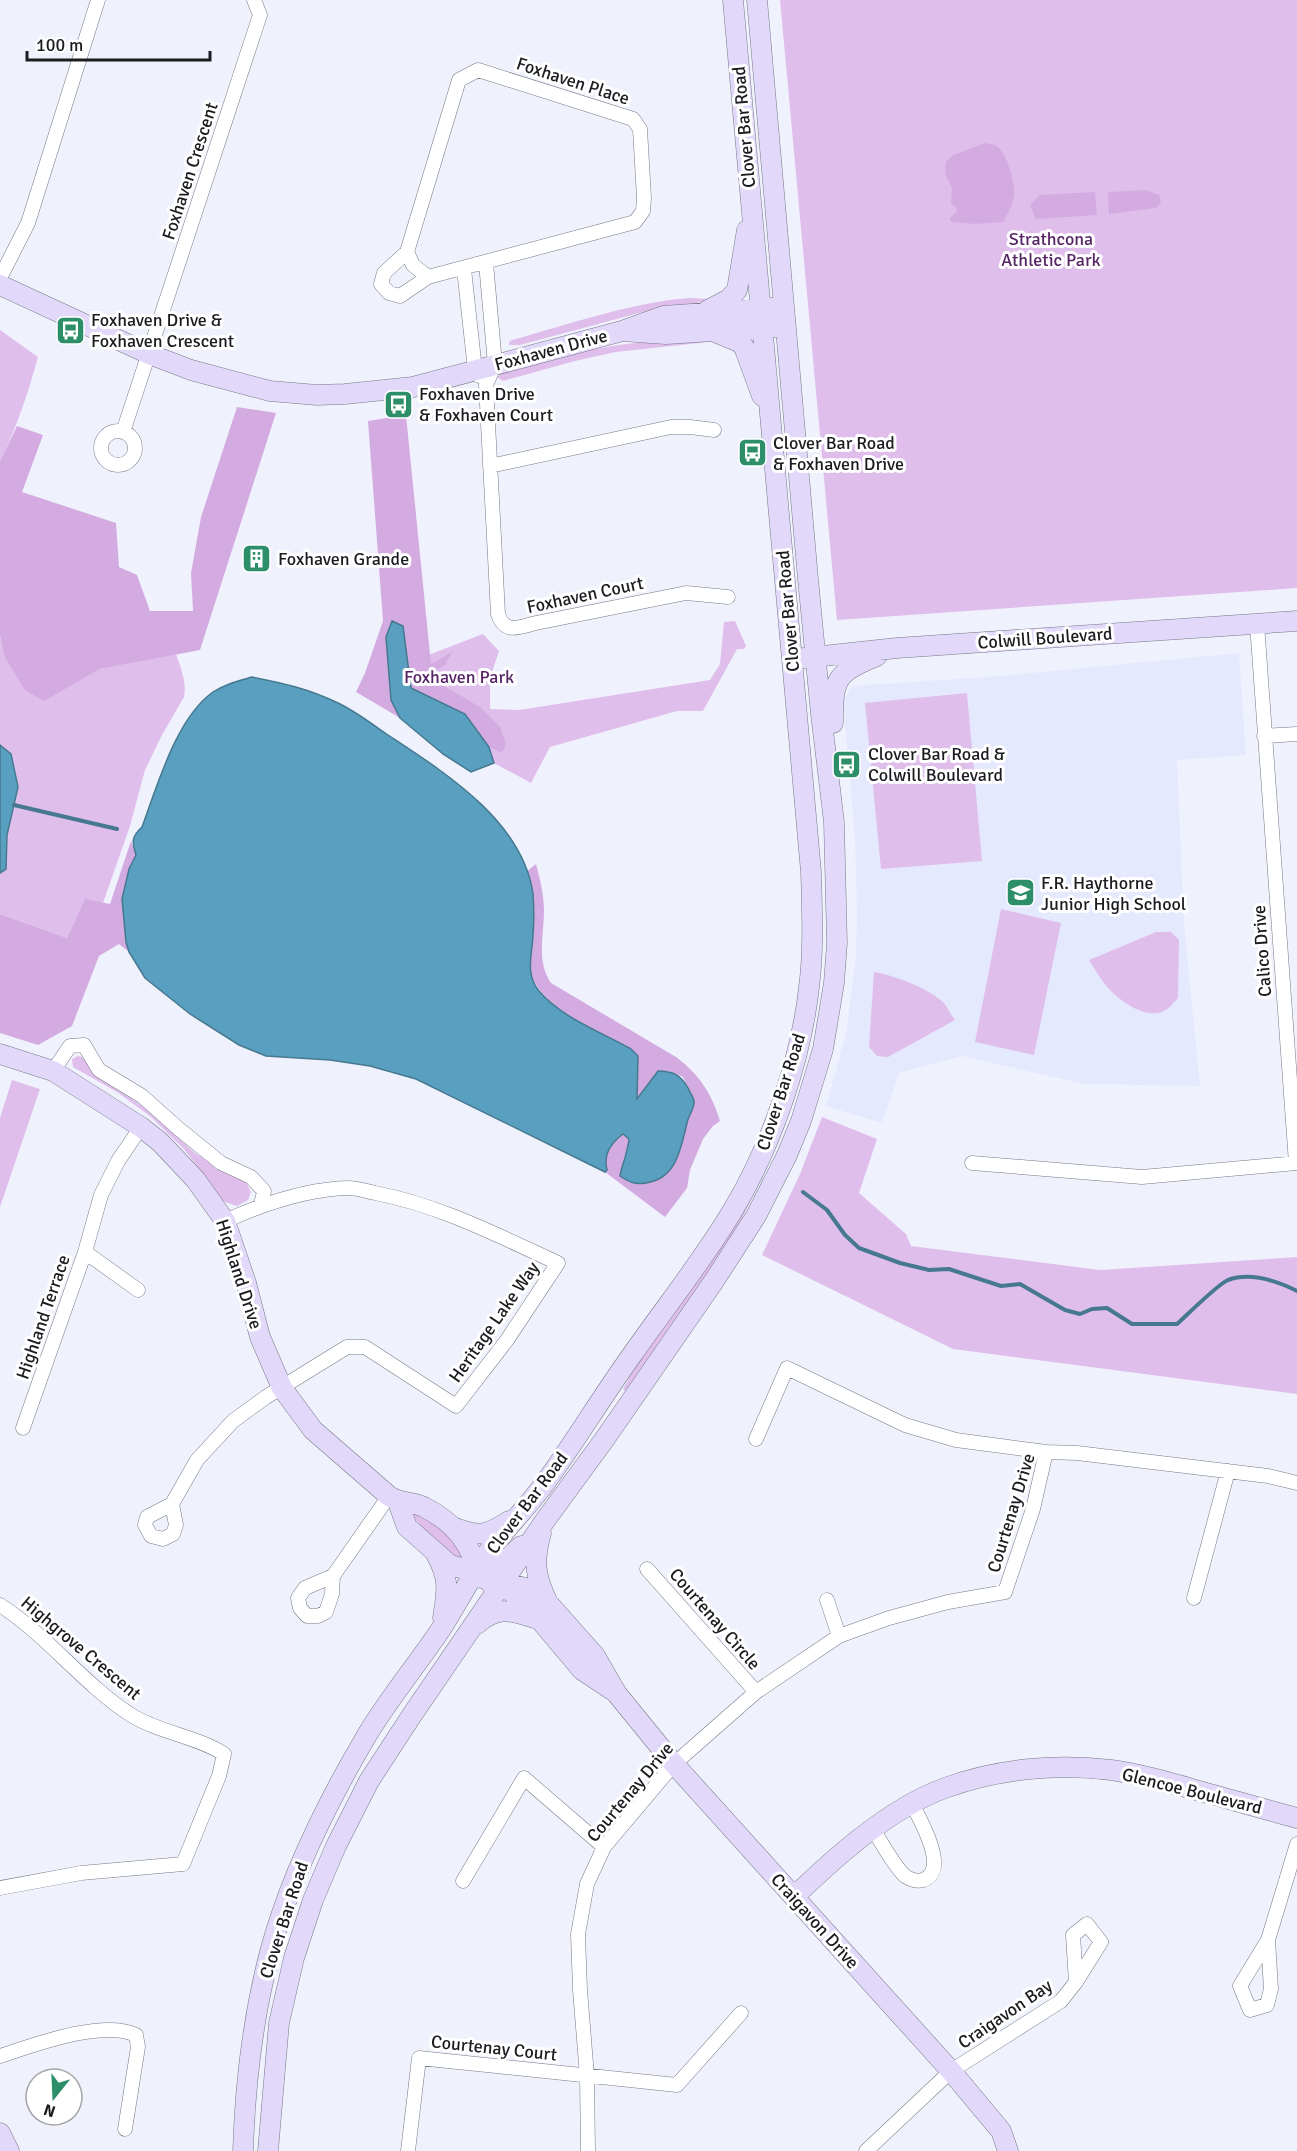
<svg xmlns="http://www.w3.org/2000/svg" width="1297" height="2151" font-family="Signika,sans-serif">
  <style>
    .built { fill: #e4e9fe }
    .green { fill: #e0beec }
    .forest { fill: #d4abe1 }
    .water { fill: #59a0c0; stroke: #467890; stroke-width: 1.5 }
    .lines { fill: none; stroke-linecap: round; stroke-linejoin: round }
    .stream { stroke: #467890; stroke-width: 4 }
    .street-casing { stroke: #767a85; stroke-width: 15 }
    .secondary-casing { stroke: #767a85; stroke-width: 21 }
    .street { stroke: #fff; stroke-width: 14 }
    .secondary { stroke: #e2d8f9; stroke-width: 20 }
    .labels { text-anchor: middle; stroke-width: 6; stroke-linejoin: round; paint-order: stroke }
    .street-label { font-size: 18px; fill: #1b1c20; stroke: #fff }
    .park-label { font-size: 18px; fill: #562565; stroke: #fff }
    .poi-label { font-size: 18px; fill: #1b1c20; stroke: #fff; text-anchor: start }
  </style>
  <rect width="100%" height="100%" fill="#eff2fd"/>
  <path class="built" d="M 1239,653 L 1246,755 L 1177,760 L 1184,923 L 1200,1086 L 1084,1084 L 962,1056 L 899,1073 L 882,1123 L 826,1106 L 846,1034 L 856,955 L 857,912 L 855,839 L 843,702 L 852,686 L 1000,676 Z"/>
  <path class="green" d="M 780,0 L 1297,0 L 1297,588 L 837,620 Z
    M 689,298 L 711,299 L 693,304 L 639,313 L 520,345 L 509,345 L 509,342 L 512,340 C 570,324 629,303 689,298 Z
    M 0,330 L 38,357 C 28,393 17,427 0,461 Z
    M 718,341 L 616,352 L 575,361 L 503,381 L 497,377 L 506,371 C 553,359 599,345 648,342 C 671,340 695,341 718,341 Z
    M 735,621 L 746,646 L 744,649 L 737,649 L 703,711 L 677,711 L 550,747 L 531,783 L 494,763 L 489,747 L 411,688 L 423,657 L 483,634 L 499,651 L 490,678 L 490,709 L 519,710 L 710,680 L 720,664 L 724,622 Z
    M 0,635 L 4,656 L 44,700 L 100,669 L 176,654 C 181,668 187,683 184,697 L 162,735 L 145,770 L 130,826 L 103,903 L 85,900 L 67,938 L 0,914 L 0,873 L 6,869 L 7,835 L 18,787 L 11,754 L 0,745 Z
    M 967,693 L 982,861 L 881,869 L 865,703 Z
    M 1001,909 L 1061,923 L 1034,1055 L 975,1042 Z
    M 1156,932 L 1171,932 L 1179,940 L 1178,998 C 1174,1002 1169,1009 1164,1011 C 1146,1020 1120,1001 1108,988 C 1101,980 1095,969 1089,960 Z
    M 874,972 C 894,975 930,989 944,1003 C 948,1008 951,1015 955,1020 L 888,1057 L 877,1056 L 869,1047 Z
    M 78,1056 L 82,1057 L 96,1074 L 149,1111 L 195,1153 L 219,1169 L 246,1182 L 251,1192 L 248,1200 L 237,1206 L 222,1201 L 207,1178 L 182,1147 L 150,1116 L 117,1092 L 73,1067 L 72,1059 Z
    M 12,1080 L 40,1089 L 0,1207 L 0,1118 Z
    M 822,1117 L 877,1139 L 859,1193 L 906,1234 L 911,1246 L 1100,1270 L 1297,1257 L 1297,1394 L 953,1349 L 762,1255 L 800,1174 Z
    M 761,1174 C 748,1216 721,1253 696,1289 C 672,1323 649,1357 625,1391 L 623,1389 L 641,1356 Z
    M 412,1510 L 455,1536 L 464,1560 C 441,1554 428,1532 412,1516 Z"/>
  <path class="forest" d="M 985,143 C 989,144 995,144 998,147 C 1007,154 1016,185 1014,196 C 1013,205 1007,214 1003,222 L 975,224 L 952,222 L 949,219 L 956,212 L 957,208 L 951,203 L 952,188 L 945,173 L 946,162 L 953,155 Z
    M 1146,190 L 1159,195 L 1161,202 L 1156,208 L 1109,214 L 1108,192 Z
    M 1095,192 L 1097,215 L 1036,219 L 1030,205 L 1040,195 Z
    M 237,407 L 276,413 L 200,650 L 100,669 L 44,701 L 25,690 L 4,656 L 0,635 L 0,461 L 17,426 L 43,435 L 22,492 L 116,523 L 119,567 L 137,575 L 150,611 L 193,611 L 191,573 L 201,517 Z
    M 406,415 L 431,664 L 452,652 L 445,665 L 427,676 L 480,707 L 500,727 L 506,744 L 502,753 L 489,747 L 465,714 L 411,688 L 403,626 L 391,700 L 400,718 L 356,692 L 365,673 L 383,621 L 368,421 Z
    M 131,841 L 136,855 L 129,869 L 122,899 L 126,942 L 129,952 L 119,944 L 99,956 L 72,1026 L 38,1045 L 0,1033 L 0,914 L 67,938 L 85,899 L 110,904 Z
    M 536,864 C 540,879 544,895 544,911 C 544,936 536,961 551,983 L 676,1057 C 699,1074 712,1094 720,1121 L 713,1126 L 703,1139 L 690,1170 L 687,1188 L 665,1217 L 605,1172 L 607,1170 C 603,1154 611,1143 622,1134 L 629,1139 L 628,1147 L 623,1161 L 684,1137 L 687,1119 L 694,1101 L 683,1077 L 669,1071 L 658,1071 L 637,1100 L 638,1056 L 631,1049 C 601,1032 529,1004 530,964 C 531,929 537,908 526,872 Z"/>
  <path class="water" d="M 392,621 L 403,626 L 411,688 L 465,714 L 489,747 L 494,763 L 471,772 L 443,754 L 400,718 L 391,700 L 386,637 Z
    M 252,677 C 283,683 309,689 338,703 C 355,711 372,724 388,735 C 444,772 523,821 533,894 C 534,907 534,922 533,935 C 532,955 525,974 539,991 C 562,1018 601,1032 631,1049 L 638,1056 L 637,1099 L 658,1071 C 673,1071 681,1075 688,1088 C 690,1092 693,1097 694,1101 C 695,1108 688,1116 687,1123 C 681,1147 677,1179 646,1183 C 635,1185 629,1182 620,1176 C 622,1164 628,1152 629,1139 L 623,1134 C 611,1143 603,1155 607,1170 L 605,1172 L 416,1079 L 370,1066 L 330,1060 L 266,1056 L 239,1045 L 190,1014 L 145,978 L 129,952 L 126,942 L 122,899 L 129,869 L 136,855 C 132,842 131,837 142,827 C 157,787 176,718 213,692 C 225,684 238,681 252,677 Z
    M 0,745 L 11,754 L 18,787 L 7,835 L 6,869 L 0,873 Z"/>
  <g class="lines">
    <path class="stream" d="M 14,805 L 117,829
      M 803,1192 L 827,1210 L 845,1235 L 859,1248 L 900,1263 L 929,1270 L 949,1269 L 1001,1286 L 1020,1284 L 1065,1310 L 1080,1314 L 1092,1309 L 1107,1308 L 1132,1324 L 1177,1324 C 1186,1316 1218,1284 1228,1280 C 1250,1272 1277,1281 1297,1291"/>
    <defs>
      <path id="street" d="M 407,252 L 413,265 L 428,277 L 400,296 L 389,293 L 381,284 L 384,273 L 407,252 L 459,80 L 478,70 L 633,119 L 640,129 L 644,198 L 643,211 L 635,222 L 428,277
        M 486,263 L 495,364 L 486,385 L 498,614 C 505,635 519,627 536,623 L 686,593 L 728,597
        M 464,269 L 475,370 L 479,376
        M 0,278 L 28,223 L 98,0
        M101 448a17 17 0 1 1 34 0a17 17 0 1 1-34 0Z
        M 123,432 L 260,15 L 254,0
        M 490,466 L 671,427 L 690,427 L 714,430
        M 1257,624 L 1296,1163
        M 1264,736 L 1297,734
        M 53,1071 L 70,1046 L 84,1045 L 99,1070 L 142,1096 L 179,1129 L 221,1163 L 251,1177 L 264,1191 L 261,1205
        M 972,1163 L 1142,1177 L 1297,1163
        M 85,1252 L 138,1290
        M 23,1428 L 85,1252 L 101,1195 L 118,1161 L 141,1127
        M 756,1439 L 787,1368 L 905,1425 L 956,1440 L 1046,1452 L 1077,1453 L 1268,1476 L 1297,1483
        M 172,1504 L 197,1460 L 233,1421 L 266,1397 L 347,1347 L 365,1347 L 456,1406 L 507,1340 L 558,1263 C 499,1236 439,1205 375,1193 C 366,1191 357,1188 348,1188 C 305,1189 263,1204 225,1221
        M 172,1504 L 176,1525 L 173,1534 L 163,1539 L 151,1536 L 145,1525 L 147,1517 Z
        M 647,1569 L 756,1692
        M 333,1576 L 332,1594 L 326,1612 L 318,1616 L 307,1616 L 300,1608 L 298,1598 L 305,1588 Z
        M 333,1576 L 389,1496
        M 1194,1598 L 1228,1471
        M 827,1600 L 839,1636
        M 0,1605 C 48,1636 83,1684 131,1715 C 160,1733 196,1736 224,1754 L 219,1776 L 183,1864 L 81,1873 L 0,1888
        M 873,1829 C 882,1843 893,1865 905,1876 C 911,1880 916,1882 923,1880 C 950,1871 920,1819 912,1804
        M 463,1881 L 524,1778 L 604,1847
        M 1268,1940 L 1271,1989 L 1267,2005 L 1250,2010 L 1240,1986 L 1268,1940 L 1297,1844
        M 0,2056 C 34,2045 103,2019 136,2035 L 138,2047 L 125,2129
        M 408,2151 L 419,2058 L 677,2085 L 741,2013
        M 588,2151 L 587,2076 L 580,1990 L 578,1934 L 587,1884 L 604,1847 L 674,1764 L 756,1692 L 839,1636 L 889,1618 L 948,1602 L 1005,1592 L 1033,1509 L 1046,1452
        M 866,2151 L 951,2071 L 1061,2001 L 1076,1982 L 1101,1942 L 1087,1924 L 1073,1935 L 1076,1982"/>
      <path id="secondary" d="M 0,285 L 149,354 L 191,370 L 270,391 L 317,395 L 345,394 L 413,387 L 622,331 L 664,316 L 773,308
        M 708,310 L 729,299 L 737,290 L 747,230
        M 622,331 L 666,334 L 775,327
        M 715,332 L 739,342 L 744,347 L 762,396
        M 804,658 L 897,648 L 1297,621
        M 833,723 C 833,679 835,673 877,656
        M 0,1054 L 53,1071 L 141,1127 L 160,1142 L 195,1179 L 225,1221 L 246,1283 L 260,1337 L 282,1388 L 313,1430 L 389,1496 C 401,1504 413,1501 424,1507 C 457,1524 470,1544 481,1578
        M 398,1502 L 407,1527 L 450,1565 L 465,1569 L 478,1568 L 493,1565 L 507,1559 L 521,1546
        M 453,1527 C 478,1537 486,1536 509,1521
        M 541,1533 C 533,1562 535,1576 548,1603
        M 436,1554 C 450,1579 447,1591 443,1618
        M 491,1584 L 503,1583 L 526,1588 L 548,1603 L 595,1656 L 617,1694 L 674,1764 L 951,2071 L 1001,2131 L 1008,2151
        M 508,1588 L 540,1620 L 582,1670 L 612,1690
        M 477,1624 C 499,1604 513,1612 538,1619
        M 794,1897 C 835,1857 890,1808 945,1788 C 996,1769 1057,1763 1111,1770 C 1140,1774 1168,1782 1196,1790 C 1229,1799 1263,1809 1297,1818
        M 0,2133 L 9,2151
        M 243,2151 C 245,2084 253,2017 270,1952 C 290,1877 328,1801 367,1735 C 389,1698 417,1665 441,1629 C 459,1601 474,1570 494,1544 C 511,1523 529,1505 545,1483 C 576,1440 603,1395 634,1352 C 667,1305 703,1260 733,1210 C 771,1146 801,1061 809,987 C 814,949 812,910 811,872 L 733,0
        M 268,2151 L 279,2023 L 294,1958 L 313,1900 L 336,1846 L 369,1781 L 412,1715 L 544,1522 L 604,1440 L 714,1281 L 756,1216 L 787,1155 L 801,1121 L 823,1049 L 834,983 L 837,943 L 834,822 L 821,714 L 808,579 L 757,0"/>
    </defs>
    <use href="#street" class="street-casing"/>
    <use href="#secondary" class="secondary-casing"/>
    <use href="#street" class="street"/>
    <use href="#secondary" class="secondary"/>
  </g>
  <defs>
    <symbol id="bus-square" viewBox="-11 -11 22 22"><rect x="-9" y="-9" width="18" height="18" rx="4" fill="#2c8f69" stroke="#fff"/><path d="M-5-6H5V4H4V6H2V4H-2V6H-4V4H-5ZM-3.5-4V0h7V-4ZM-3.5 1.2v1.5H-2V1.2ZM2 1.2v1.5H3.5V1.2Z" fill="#fff"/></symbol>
    <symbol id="building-square" viewBox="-11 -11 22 22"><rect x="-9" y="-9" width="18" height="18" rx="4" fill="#2c8f69" stroke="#fff"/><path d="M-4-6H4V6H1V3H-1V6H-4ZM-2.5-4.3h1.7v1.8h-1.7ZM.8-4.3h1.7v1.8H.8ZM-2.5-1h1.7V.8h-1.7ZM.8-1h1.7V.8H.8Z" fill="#fff"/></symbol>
    <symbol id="school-square" viewBox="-11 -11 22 22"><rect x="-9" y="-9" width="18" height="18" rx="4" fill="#2c8f69" stroke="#fff"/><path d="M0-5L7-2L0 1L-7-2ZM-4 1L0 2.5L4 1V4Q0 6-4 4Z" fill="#fff"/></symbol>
  </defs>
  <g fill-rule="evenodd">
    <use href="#bus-square" x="54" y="314" width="33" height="33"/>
    <use href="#bus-square" x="382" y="388" width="33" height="33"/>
    <use href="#bus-square" x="736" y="436" width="33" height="33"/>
    <use href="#building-square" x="240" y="542" width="33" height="33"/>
    <use href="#bus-square" x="830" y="748" width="33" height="33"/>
    <use href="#school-square" x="1004" y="876" width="33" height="33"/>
  </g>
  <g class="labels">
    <g class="street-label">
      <text transform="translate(573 81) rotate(18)" y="6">Foxhaven Place</text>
      <text transform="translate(744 127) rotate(-95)" y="6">Clover Bar Road</text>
      <text transform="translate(190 171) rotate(-72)" y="6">Foxhaven Crescent</text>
      <text transform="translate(551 350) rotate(-15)" y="6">Foxhaven Drive</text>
      <text transform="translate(585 595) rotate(-12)" y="6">Foxhaven Court</text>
      <text transform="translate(788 611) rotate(-95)" y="6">Clover Bar Road</text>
      <text transform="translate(1045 638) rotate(-4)" y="6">Colwill Boulevard</text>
      <text transform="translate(1262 951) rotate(-94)" y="6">Calico Drive</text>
      <text transform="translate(781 1092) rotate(-72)" y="6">Clover Bar Road</text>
      <text transform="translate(239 1274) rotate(72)" y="6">Highland Drive</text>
      <text transform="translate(43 1317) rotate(-71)" y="6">Highland Terrace</text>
      <text transform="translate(494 1322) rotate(-55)" y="6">Heritage Lake Way</text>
      <text transform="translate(527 1503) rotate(-53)" y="6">Clover Bar Road</text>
      <text transform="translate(1011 1513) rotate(-73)" y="6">Courtenay Drive</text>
      <text transform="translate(715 1619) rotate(49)" y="6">Courtenay Circle</text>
      <text transform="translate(81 1648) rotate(40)" y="6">Highgrove Crescent</text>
      <text transform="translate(1192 1791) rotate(14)" y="6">Glencoe Boulevard</text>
      <text transform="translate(630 1792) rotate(-50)" y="6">Courtenay Drive</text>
      <text transform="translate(284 1920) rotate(-72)" y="6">Clover Bar Road</text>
      <text transform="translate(815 1921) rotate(48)" y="6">Craigavon Drive</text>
      <text transform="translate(1005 2014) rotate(-34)" y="6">Craigavon Bay</text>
      <text transform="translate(494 2048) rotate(6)" y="6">Courtenay Court</text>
    </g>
    <g class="park-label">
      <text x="1051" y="245">Strathcona<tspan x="1051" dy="21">Athletic Park</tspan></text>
      <text x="459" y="683">Foxhaven Park</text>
    </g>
    <g class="poi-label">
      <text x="91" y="326">Foxhaven Drive &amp;<tspan x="91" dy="21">Foxhaven Crescent</tspan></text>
      <text x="419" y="400">Foxhaven Drive<tspan x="419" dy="21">&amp; Foxhaven Court</tspan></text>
      <text x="773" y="449">Clover Bar Road<tspan x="773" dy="21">&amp; Foxhaven Drive</tspan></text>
      <text x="278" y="565">Foxhaven Grande</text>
      <text x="868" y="760">Clover Bar Road &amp;<tspan x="868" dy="21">Colwill Boulevard</tspan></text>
      <text x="1041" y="889">F.R. Haythorne<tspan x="1041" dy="21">Junior High School</tspan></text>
    </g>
  </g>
  <g transform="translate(54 2097) rotate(198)"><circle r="28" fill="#ffffff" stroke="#a4a4a6" stroke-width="1.5"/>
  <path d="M0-4.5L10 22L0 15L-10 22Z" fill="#2c8f69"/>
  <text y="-9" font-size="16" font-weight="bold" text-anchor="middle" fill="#1b1c20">N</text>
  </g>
  <path d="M27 51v9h183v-9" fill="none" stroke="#1b1c20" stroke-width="3"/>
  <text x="36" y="51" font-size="18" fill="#1b1c20" stroke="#ffffff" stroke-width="4.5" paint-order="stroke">100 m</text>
</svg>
